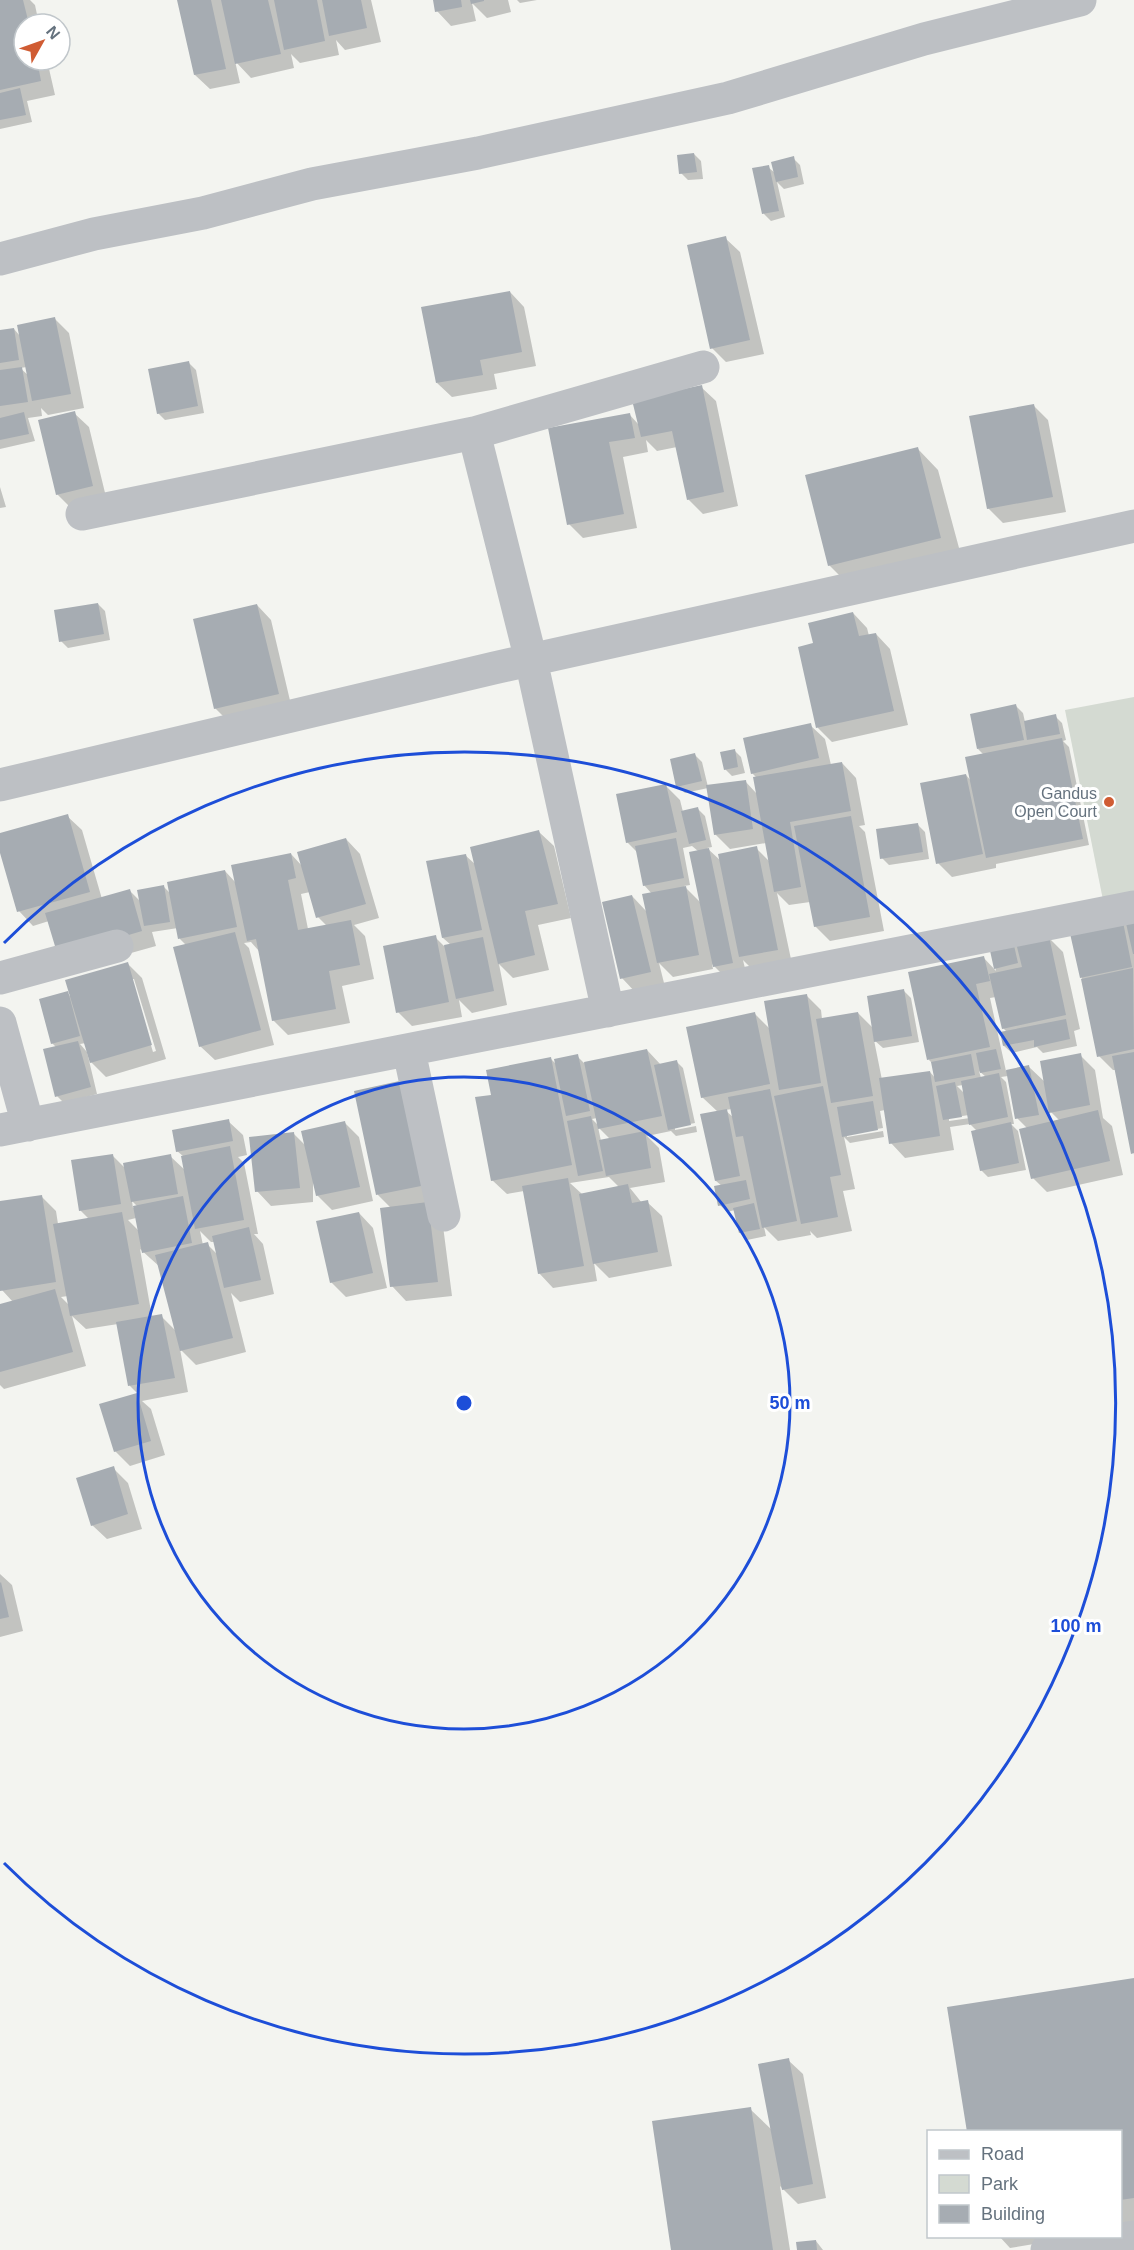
<svg xmlns="http://www.w3.org/2000/svg" width="1134" height="2250" font-family="Arial,sans-serif">
  <style>
    .green { fill: #d4dad2 }
    .shadow { fill: #0003; fill-rule: evenodd }
    .building { fill: #a6acb2 }
    .lines { fill: none; stroke-linecap: round; stroke-linejoin: round }
    .minor { stroke: #bdc0c4; stroke-width: 33 }
    .ring { fill: none; stroke: #1d4ed8; stroke-width: 3 }
    .poi-dot { fill: #d05c33; stroke: #fff; stroke-width: 2 }
    .labels { text-anchor: middle; stroke-width: 6; stroke-linejoin: round; paint-order: stroke }
    .poi-label { font-size: 16px; fill: #65727e; stroke: #fff; text-anchor: end }
    .centre { fill: #1d4ed8; stroke: #fff; stroke-width: 3 }
    .ring-label { font-size: 18px; text-anchor: middle; font-weight: bold; fill: #1d4ed8; stroke: #fff; stroke-width: 6; stroke-linejoin: round; paint-order: stroke }
  </style>
  <rect width="100%" height="100%" fill="#f3f4f0"/>
  <path class="green" d="M 1134,697 L 1134,895 L 1103,900 L 1065,710 Z"/>
  <path class="shadow" d="M 0,0 L 30,0 L 35,5 L 39,24 L 24,24 L 24,60 L 47,60 L 55,95 L 27,101 L 32,122 L 0,129 Z
    M 179,0 L 371,0 L 381,42 L 345,50 L 336,40 L 339,55 L 300,63 L 291,54 L 294,68 L 251,78 L 235,61 L 240,83 L 210,89 L 195,75 Z
    M 434,0 L 508,0 L 511,12 L 487,18 L 472,3 L 476,21 L 451,26 L 437,11 Z
    M 517,0 L 537,0 L 520,3 Z
    M 694,154 L 701,161 L 703,179 L 688,180 L 681,173 Z
    M 793,158 L 800,165 L 804,184 L 784,189 L 777,182 L 785,217 L 771,221 L 764,214 L 754,170 L 768,167 L 775,173 Z
    M 725,238 L 740,252 L 764,354 L 726,362 L 712,348 Z
    M 510,292 L 524,307 L 536,366 L 494,374 L 497,389 L 452,397 L 437,383 Z
    M 55,319 L 69,333 L 84,408 L 48,415 L 41,408 L 42,416 L 28,418 L 35,441 L 0,449 L 0,331 L 14,329 L 20,336 ZM 27,367 L 28,375 L 20,368 Z
    M 189,363 L 196,370 L 204,413 L 165,420 L 158,413 Z
    M 701,387 L 716,401 L 738,506 L 703,514 L 688,499 L 677,447 L 657,451 L 646,440 L 648,452 L 623,457 L 637,528 L 583,538 L 569,524 L 549,430 L 629,414 L 639,425 Z
    M 1034,406 L 1048,420 L 1066,512 L 1003,523 L 988,508 Z
    M 74,413 L 89,427 L 107,501 L 72,509 L 57,494 Z
    M 917,448 L 938,470 L 962,559 L 850,586 L 829,565 Z
    M 0,487 L 6,507 L 0,508 Z
    M 98,604 L 105,611 L 110,640 L 68,648 L 61,641 Z
    M 257,605 L 271,620 L 292,709 L 230,723 L 215,708 Z
    M 853,613 L 867,628 L 869,636 L 876,634 L 890,649 L 908,725 L 832,742 L 818,728 L 799,648 L 814,644 Z
    M 1016,706 L 1023,713 L 1025,722 L 1055,716 L 1062,723 L 1066,740 L 1063,741 L 1069,747 L 1089,845 L 996,864 L 996,868 L 952,877 L 938,863 L 966,775 L 972,782 L 984,755 L 978,749 Z
    M 810,725 L 825,739 L 831,765 L 842,763 L 856,778 L 865,825 L 859,826 L 865,832 L 884,931 L 830,941 L 815,926 L 810,902 L 789,905 L 777,893 L 792,964 L 754,971 L 743,960 L 747,977 L 729,981 L 712,964 L 713,969 L 673,977 L 659,963 L 665,987 L 636,993 L 622,978 L 632,896 L 647,912 L 652,894 L 644,885 L 637,852 L 627,842 L 666,786 L 680,800 L 683,812 L 698,809 L 705,816 L 712,847 L 707,848 L 721,861 L 756,848 L 769,861 L 766,843 L 730,849 L 715,834 L 708,788 L 685,793 L 678,786 L 695,755 L 702,762 L 708,787 L 745,781 L 757,794 L 757,778 L 752,773 ZM 692,846 L 698,851 L 701,903 L 684,886 L 690,885 L 683,848 Z
    M 734,750 L 741,757 L 745,773 L 732,776 L 725,769 Z
    M 67,816 L 82,830 L 102,899 L 130,891 L 141,902 L 164,887 L 171,894 L 225,871 L 236,883 L 291,854 L 303,867 L 346,839 L 360,854 L 379,918 L 354,925 L 365,936 L 374,979 L 342,986 L 350,1023 L 288,1035 L 273,1020 L 259,951 L 251,942 L 244,943 L 249,948 L 274,1045 L 215,1060 L 200,1046 L 187,946 L 180,939 L 178,928 L 152,932 L 156,946 L 74,969 L 49,921 L 33,926 L 19,911 L 0,847 L 0,835 ZM 310,892 L 318,917 L 327,926 L 308,929 L 301,894 Z
    M 918,825 L 925,832 L 929,859 L 889,865 L 882,858 Z
    M 539,832 L 554,846 L 571,918 L 538,925 L 549,970 L 513,978 L 499,964 L 507,1005 L 472,1013 L 459,1000 L 462,1017 L 412,1026 L 398,1012 L 435,937 L 444,946 L 451,945 L 443,938 L 465,855 L 476,865 Z
    M 1134,919 L 1134,1155 L 1116,1070 L 1113,1070 L 1099,1056 L 1071,930 Z
    M 1048,937 L 1063,952 L 1080,1029 L 1074,1031 L 1077,1046 L 1043,1053 L 1037,1047 L 1012,1053 L 1004,1046 L 1007,1032 L 1003,1028 L 996,997 L 990,998 L 1006,1071 L 1028,1066 L 1046,1083 L 1080,1055 L 1095,1070 L 1103,1118 L 1112,1126 L 1123,1175 L 1047,1192 L 1033,1178 L 1027,1128 L 1017,1118 L 1008,1076 L 1001,1077 L 1006,1082 L 1014,1124 L 1011,1124 L 1018,1131 L 1026,1170 L 988,1177 L 981,1170 L 977,1131 L 970,1124 L 950,1127 L 954,1150 L 905,1158 L 891,1143 L 885,1110 L 880,1111 L 883,1128 L 847,1134 L 847,1137 L 883,1131 L 884,1137 L 850,1143 L 844,1137 L 855,1189 L 843,1191 L 852,1231 L 817,1238 L 810,1231 L 811,1235 L 778,1241 L 764,1227 L 766,1236 L 747,1240 L 740,1233 L 735,1210 L 727,1212 L 720,1205 L 722,1186 L 716,1181 L 718,1112 L 702,1097 L 755,1014 L 771,1030 L 806,995 L 821,1010 L 822,1019 L 858,1013 L 874,1029 L 904,991 L 911,998 L 919,1042 L 883,1048 L 874,1040 L 882,1080 L 930,1072 L 936,1079 L 933,1064 L 929,1060 L 983,957 L 996,971 L 991,947 ZM 979,1071 L 986,1077 L 981,1078 ZM 963,1085 L 965,1094 L 957,1086 ZM 732,1109 L 734,1118 L 725,1110 ZM 1049,1110 L 1060,1121 L 1051,1123 ZM 969,1115 L 970,1118 L 949,1121 L 949,1118 Z
    M 127,963 L 142,978 L 166,1059 L 106,1077 L 91,1062 L 86,1043 L 80,1044 L 87,1052 L 97,1094 L 64,1103 L 57,1096 L 57,1048 L 52,1043 L 67,993 L 72,998 ZM 131,979 L 134,979 L 156,1051 L 153,1052 Z
    M 647,1050 L 661,1065 L 676,1061 L 683,1068 L 695,1123 L 675,1127 L 675,1130 L 696,1126 L 697,1132 L 676,1136 L 671,1131 L 647,1136 L 659,1148 L 665,1182 L 630,1188 L 642,1203 L 647,1202 L 662,1216 L 672,1266 L 609,1278 L 594,1263 L 597,1281 L 553,1288 L 539,1273 L 524,1191 L 507,1194 L 492,1180 L 493,1096 L 551,1059 L 557,1065 L 577,1056 L 584,1063 ZM 597,1118 L 599,1126 L 592,1119 ZM 598,1127 L 610,1139 L 601,1141 ZM 609,1177 L 619,1187 L 582,1194 L 570,1183 Z
    M 403,1082 L 442,1218 L 452,1296 L 406,1301 L 392,1286 L 391,1208 L 378,1195 L 356,1092 Z
    M 228,1121 L 243,1135 L 247,1155 L 238,1157 L 244,1163 L 258,1234 L 254,1234 L 263,1244 L 274,1294 L 240,1302 L 231,1293 L 246,1352 L 196,1365 L 180,1349 L 188,1392 L 142,1401 L 151,1409 L 165,1455 L 130,1466 L 115,1451 L 101,1405 L 138,1394 L 130,1386 L 118,1324 L 86,1329 L 72,1316 L 86,1366 L 4,1389 L 0,1385 L 0,1306 L 13,1302 L 2,1290 L 0,1283 L 0,1203 L 41,1196 L 56,1211 L 58,1224 L 89,1219 L 80,1210 L 112,1155 L 126,1169 L 170,1156 L 186,1171 L 183,1156 L 177,1151 ZM 132,1201 L 138,1207 L 133,1208 ZM 136,1218 L 139,1231 L 128,1220 ZM 200,1231 L 211,1242 L 215,1242 L 217,1254 L 207,1244 L 203,1245 ZM 140,1249 L 160,1267 L 176,1331 L 161,1316 L 152,1317 ZM 68,1296 L 70,1306 L 61,1297 Z
    M 345,1123 L 359,1137 L 373,1201 L 332,1210 L 317,1195 L 313,1176 L 313,1202 L 271,1206 L 257,1191 L 294,1134 L 306,1146 Z
    M 359,1213 L 373,1228 L 387,1288 L 346,1297 L 331,1282 Z
    M 113,1468 L 128,1483 L 142,1529 L 107,1539 L 92,1525 Z
    M 0,1574 L 12,1585 L 23,1631 L 0,1637 Z
    M 1134,1979 L 1134,2228 L 1120,2231 L 1120,2132 Z
    M 788,2060 L 803,2074 L 826,2198 L 798,2204 L 780,2186 L 790,2250 L 673,2250 L 750,2109 L 772,2130 Z
    M 999,2236 L 1082,2236 L 1010,2248 Z
    M 816,2241 L 823,2250 L 798,2250 Z"/>
  <path class="building" d="M 0,0 L 23,0 L 29,24 L 24,24 L 24,60 L 37,60 L 41,81 L 0,90 Z
    M 177,0 L 211,0 L 226,69 L 194,75 Z
    M 221,0 L 268,0 L 281,54 L 235,64 Z
    M 274,0 L 317,0 L 325,41 L 284,50 Z
    M 322,0 L 361,0 L 367,28 L 329,36 Z
    M 433,0 L 461,0 L 462,7 L 435,12 Z
    M 470,0 L 484,0 L 484,1 L 471,4 Z
    M 20,88 L 26,115 L 0,120 L 0,93 Z
    M 694,153 L 697,172 L 679,174 L 677,155 Z
    M 794,156 L 798,177 L 776,182 L 771,162 Z
    M 769,165 L 779,211 L 762,214 L 752,168 Z
    M 726,236 L 750,340 L 710,349 L 687,245 Z
    M 510,291 L 522,352 L 480,360 L 483,375 L 436,383 L 421,307 Z
    M 55,317 L 71,394 L 32,401 L 17,325 Z
    M 14,328 L 19,360 L 0,363 L 0,330 Z
    M 189,361 L 198,406 L 157,414 L 148,369 Z
    M 22,367 L 28,402 L 0,406 L 0,370 Z
    M 702,385 L 724,492 L 687,500 L 672,431 L 641,437 L 632,400 Z
    M 1034,404 L 1053,497 L 987,509 L 969,416 Z
    M 75,411 L 93,486 L 56,495 L 38,420 Z
    M 24,412 L 29,434 L 0,440 L 0,418 Z
    M 630,413 L 635,438 L 609,442 L 624,514 L 567,525 L 548,428 Z
    M 918,447 L 941,538 L 828,566 L 805,475 Z
    M 98,603 L 104,634 L 59,642 L 54,610 Z
    M 257,604 L 279,694 L 214,709 L 193,619 Z
    M 853,612 L 859,636 L 876,633 L 894,711 L 816,728 L 798,647 L 813,643 L 808,623 Z
    M 1016,704 L 1024,740 L 977,749 L 970,714 Z
    M 1056,714 L 1060,734 L 1027,740 L 1024,721 Z
    M 811,723 L 819,758 L 751,774 L 743,738 Z
    M 1062,738 L 1083,839 L 986,858 L 965,757 Z
    M 735,749 L 738,767 L 724,770 L 720,752 Z
    M 695,753 L 702,781 L 676,787 L 670,759 Z
    M 842,762 L 851,811 L 790,822 L 801,887 L 774,892 L 753,777 Z
    M 966,774 L 983,854 L 936,864 L 920,783 Z
    M 746,780 L 753,829 L 714,835 L 706,785 Z
    M 666,784 L 677,832 L 626,843 L 616,794 Z
    M 698,807 L 706,840 L 689,844 L 681,811 Z
    M 68,814 L 90,892 L 17,912 L 0,853 L 0,833 Z
    M 851,816 L 870,917 L 814,927 L 794,826 Z
    M 918,823 L 923,852 L 880,859 L 876,829 Z
    M 539,830 L 558,904 L 525,911 L 535,955 L 498,964 L 470,847 Z
    M 346,838 L 366,904 L 316,918 L 297,852 Z
    M 676,838 L 684,878 L 643,886 L 635,846 Z
    M 757,846 L 778,950 L 739,957 L 718,854 Z
    M 709,848 L 733,963 L 713,967 L 689,852 Z
    M 291,853 L 296,878 L 288,880 L 298,930 L 351,920 L 360,965 L 329,971 L 336,1009 L 272,1021 L 256,939 L 247,941 L 231,865 Z
    M 466,854 L 482,930 L 442,938 L 426,861 Z
    M 225,870 L 237,927 L 178,939 L 167,882 Z
    M 164,885 L 170,922 L 144,926 L 137,890 Z
    M 686,886 L 699,955 L 657,963 L 642,894 Z
    M 130,889 L 142,931 L 58,956 L 45,913 Z
    M 632,895 L 651,972 L 620,979 L 602,902 Z
    M 1122,917 L 1132,967 L 1080,978 L 1069,929 Z
    M 1134,917 L 1134,954 L 1133,954 L 1125,919 Z
    M 235,932 L 261,1030 L 199,1047 L 173,947 Z
    M 436,935 L 449,1002 L 396,1013 L 383,946 Z
    M 1049,936 L 1066,1015 L 1002,1029 L 989,974 L 1022,967 L 1016,943 Z
    M 483,937 L 494,991 L 456,999 L 444,945 Z
    M 1013,941 L 1018,963 L 994,969 L 989,946 Z
    M 984,956 L 990,981 L 976,984 L 990,1047 L 927,1060 L 908,972 Z
    M 128,962 L 152,1045 L 90,1063 L 65,980 Z
    M 1133,968 L 1134,1049 L 1097,1057 L 1081,979 Z
    M 904,989 L 912,1036 L 874,1042 L 867,996 Z
    M 68,991 L 80,1036 L 51,1044 L 39,999 Z
    M 807,994 L 821,1083 L 779,1090 L 764,1001 Z
    M 755,1012 L 770,1084 L 701,1098 L 686,1027 Z
    M 858,1012 L 873,1096 L 831,1103 L 816,1019 Z
    M 1066,1019 L 1070,1039 L 1034,1047 L 1034,1040 L 1003,1046 L 1000,1032 Z
    M 78,1041 L 91,1087 L 55,1097 L 43,1049 Z
    M 647,1049 L 662,1116 L 598,1129 L 584,1062 Z
    M 996,1049 L 1001,1069 L 980,1073 L 976,1053 Z
    M 1134,1052 L 1134,1153 L 1131,1154 L 1112,1056 Z
    M 1081,1053 L 1090,1105 L 1049,1113 L 1040,1061 Z
    M 578,1054 L 590,1111 L 566,1116 L 554,1059 Z
    M 971,1054 L 975,1075 L 935,1082 L 931,1062 Z
    M 551,1057 L 572,1165 L 491,1181 L 475,1097 L 491,1095 L 486,1070 Z
    M 677,1060 L 691,1125 L 668,1130 L 654,1065 Z
    M 1029,1065 L 1039,1115 L 1015,1119 L 1006,1070 Z
    M 930,1071 L 940,1136 L 889,1144 L 879,1078 Z
    M 999,1073 L 1008,1117 L 969,1125 L 961,1081 Z
    M 404,1080 L 426,1185 L 376,1195 L 354,1091 Z
    M 955,1082 L 962,1117 L 943,1120 L 936,1086 Z
    M 823,1086 L 841,1175 L 830,1177 L 838,1217 L 801,1224 L 774,1096 Z
    M 770,1089 L 797,1221 L 762,1228 L 743,1136 L 736,1137 L 728,1097 Z
    M 873,1101 L 878,1130 L 842,1137 L 837,1107 Z
    M 727,1109 L 740,1176 L 715,1181 L 700,1114 Z
    M 1098,1110 L 1110,1161 L 1031,1179 L 1019,1129 Z
    M 591,1116 L 603,1171 L 578,1176 L 567,1121 Z
    M 229,1119 L 233,1141 L 176,1152 L 172,1130 Z
    M 345,1121 L 360,1187 L 316,1196 L 301,1131 Z
    M 1011,1122 L 1019,1163 L 980,1171 L 971,1131 Z
    M 645,1131 L 651,1168 L 606,1176 L 599,1140 Z
    M 294,1132 L 300,1188 L 255,1192 L 249,1137 Z
    M 230,1146 L 244,1220 L 195,1229 L 181,1156 Z
    M 113,1154 L 121,1204 L 79,1211 L 71,1160 Z
    M 171,1154 L 178,1194 L 131,1202 L 123,1163 Z
    M 568,1178 L 584,1266 L 538,1274 L 522,1186 Z
    M 746,1180 L 750,1199 L 718,1206 L 714,1186 Z
    M 628,1184 L 632,1203 L 648,1200 L 658,1252 L 593,1264 L 579,1194 Z
    M 42,1195 L 56,1282 L 0,1291 L 0,1201 Z
    M 183,1196 L 192,1243 L 142,1253 L 133,1206 Z
    M 428,1202 L 438,1282 L 390,1287 L 380,1208 Z
    M 754,1203 L 760,1229 L 739,1233 L 733,1208 Z
    M 122,1212 L 139,1304 L 70,1316 L 53,1224 Z
    M 359,1212 L 373,1273 L 330,1283 L 316,1221 Z
    M 249,1227 L 261,1280 L 224,1288 L 212,1236 Z
    M 208,1242 L 233,1338 L 180,1351 L 155,1255 Z
    M 55,1289 L 73,1352 L 0,1372 L 0,1304 Z
    M 162,1314 L 175,1378 L 128,1386 L 116,1322 Z
    M 137,1393 L 151,1441 L 114,1452 L 99,1404 Z
    M 114,1466 L 128,1514 L 91,1526 L 76,1478 Z
    M 1,1582 L 9,1617 L 0,1619 L 0,1583 Z
    M 1134,1978 L 1134,2198 L 1120,2200 L 1120,2132 L 967,2132 L 947,2007 Z
    M 789,2058 L 813,2184 L 782,2190 L 758,2064 Z
    M 751,2107 L 773,2250 L 671,2250 L 652,2121 Z
    M 816,2240 L 817,2250 L 797,2250 L 796,2242 Z"/>
  <g class="lines">
    <path class="minor" d="M 0,259 L 94,234 L 203,213 L 312,184 L 478,153 L 728,98 L 924,39 L 1080,0
      M 474,433 L 531,660 L 608,1011
      M 82,514 L 474,433 L 703,367
      M 0,785 L 494,668 L 1134,526
      M 0,978 L 117,946
      M 0,1023 L 28,1125
      M 409,1051 L 444,1215
      M 0,1130 L 1134,907
      M 1047,2250 L 1134,2237"/>
  </g>
  <g class="ring">
    <circle cx="464" cy="1403" r="326"/>
    <path d="M4 943A651 651 0 1 1 4 1863"/>
  </g>
  <circle class="poi-dot" cx="1109" cy="802" r="6"/>
  <g class="labels">
    <g class="poi-label">
      <text x="1097" y="799">Gandus<tspan x="1097" dy="18">Open Court</tspan></text>
    </g>
  </g>
  <circle cx="464" cy="1403" r="9" class="centre"/>
  <g class="ring-label">
    <text x="790" y="1409">50 m</text>
    <text x="1076" y="1632">100 m</text>
  </g>
  <rect x="927" y="2130" width="195" height="108" fill="#ffffff" stroke="#c1c7cb" stroke-width="1.5"/>
  <rect x="939" y="2150" width="30" height="9" fill="#bdc0c4" stroke="#c1c7cb" stroke-width="1.5"/>
  <text x="981" y="2160" font-size="18" fill="#65727e">Road</text>
  <rect x="939" y="2175" width="30" height="18" fill="#d4dad2" stroke="#c1c7cb" stroke-width="1.5"/>
  <text x="981" y="2190" font-size="18" fill="#65727e">Park</text>
  <rect x="939" y="2205" width="30" height="18" fill="#a6acb2" stroke="#c1c7cb" stroke-width="1.5"/>
  <text x="981" y="2220" font-size="18" fill="#65727e">Building</text>
  <g transform="translate(42 42) rotate(50)"><circle r="28" fill="#ffffff" stroke="#c1c7cb" stroke-width="1.5"/>
  <path d="M0-4.5L10 22L0 15L-10 22Z" fill="#d05c33"/>
  <text y="-9" font-size="16" font-weight="bold" text-anchor="middle" fill="#65727e">N</text>
  </g>
</svg>
